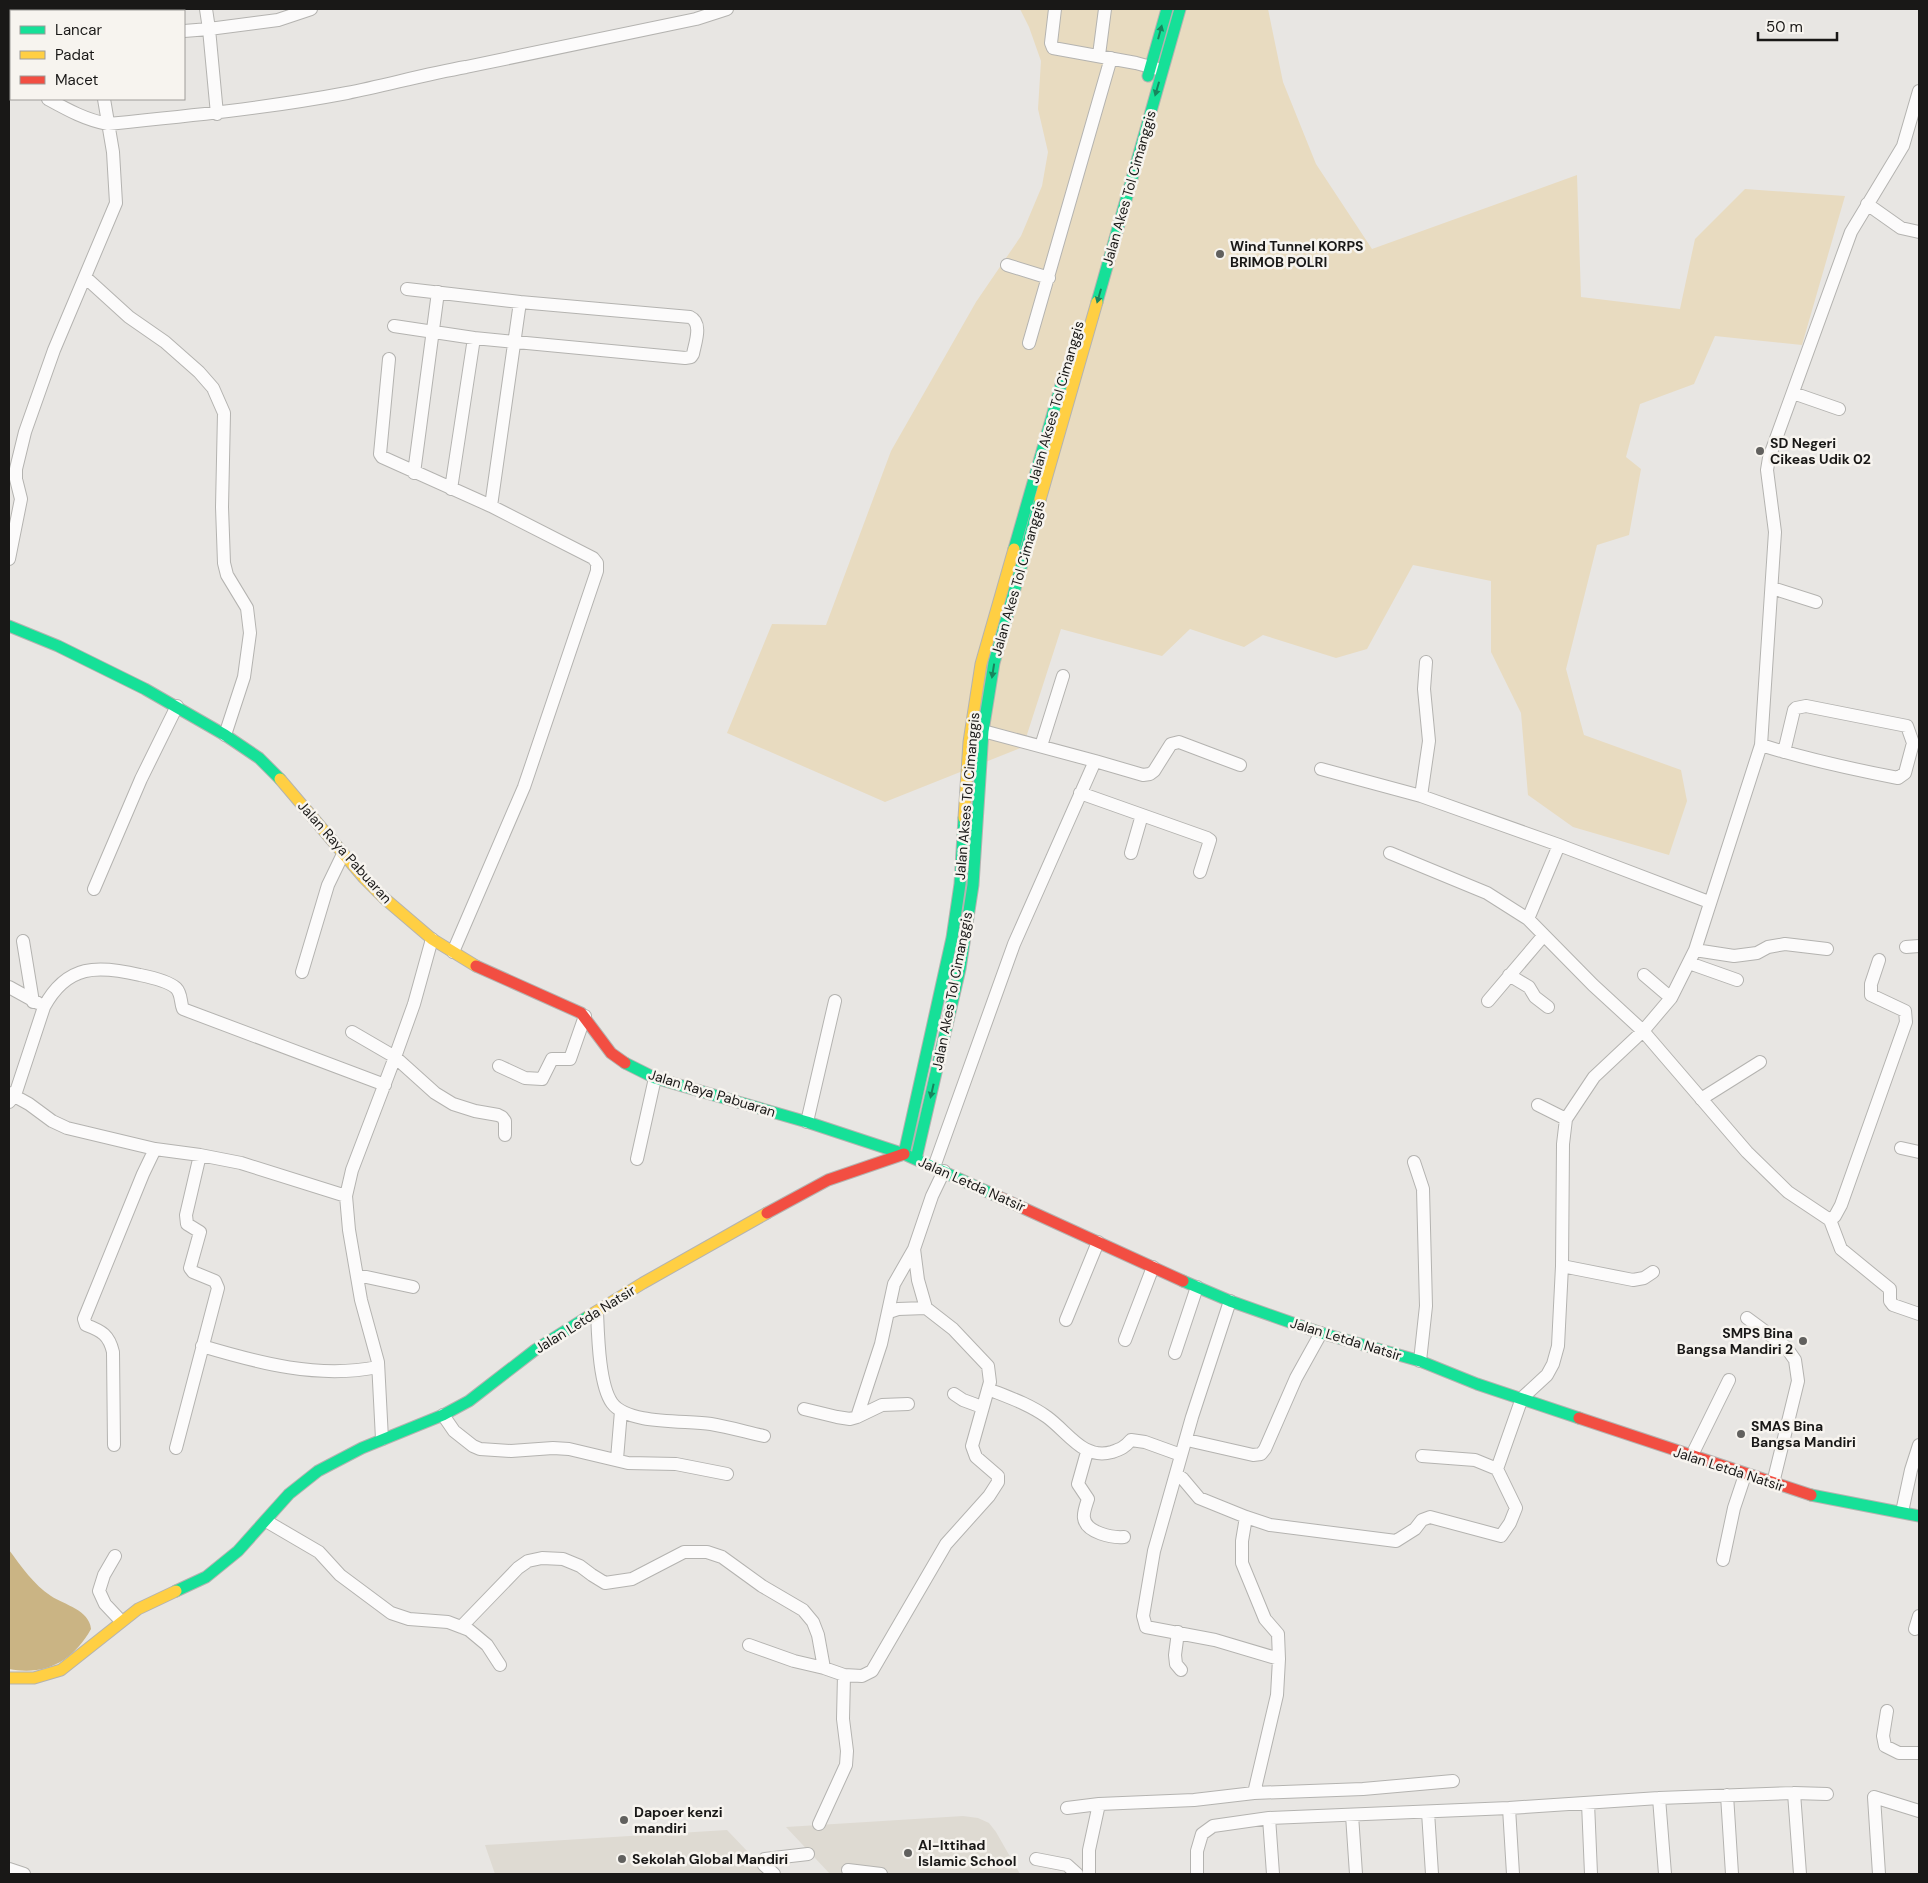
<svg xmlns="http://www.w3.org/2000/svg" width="1928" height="1883" font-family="'DM Sans',sans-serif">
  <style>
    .built { fill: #dedad2 }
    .green { fill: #e8dbc0 }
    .water { fill: #cab484 }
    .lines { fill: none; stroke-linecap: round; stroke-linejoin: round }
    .street-casing { stroke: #b4b3b0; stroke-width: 14 }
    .fast-casing { stroke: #b4b3b0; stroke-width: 13 }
    .slow-casing { stroke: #b4b3b0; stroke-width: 13 }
    .jam-casing { stroke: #b4b3b0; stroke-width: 13 }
    .street { stroke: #fcfbfb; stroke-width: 12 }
    .fast { stroke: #16e098; stroke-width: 11 }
    .slow { stroke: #ffcf43; stroke-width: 11 }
    .jam { stroke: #f24e42; stroke-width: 11 }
    .oneway { fill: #17865e }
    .poi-dot { fill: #61605e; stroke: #f7f4ef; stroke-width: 2 }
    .labels { text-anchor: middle; stroke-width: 5; stroke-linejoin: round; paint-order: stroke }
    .street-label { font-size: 14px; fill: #191817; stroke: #f7f4ef }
    .poi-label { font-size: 14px; font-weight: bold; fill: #191817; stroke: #f7f4ef; text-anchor: start }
  </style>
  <rect width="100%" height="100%" fill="#e8e6e3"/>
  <path class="built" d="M 963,1816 L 978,1818 L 989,1823 L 996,1832 L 1020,1874 L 830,1874 L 786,1827 Z
    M 727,1830 L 769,1874 L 495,1874 L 485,1845 Z"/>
  <path class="green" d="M 1020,9 L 1268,9 L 1283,82 L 1316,164 L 1372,249 L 1577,175 L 1581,297 L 1680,309 L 1695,239 L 1745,189 L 1845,196 L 1802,345 L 1715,336 L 1694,384 L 1640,404 L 1626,457 L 1641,469 L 1629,535 L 1597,545 L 1566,669 L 1584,735 L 1681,770 L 1687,801 L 1669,855 L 1573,827 L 1528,795 L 1521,713 L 1491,652 L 1491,581 L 1413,565 L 1367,649 L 1336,658 L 1263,635 L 1244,647 L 1190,629 L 1162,656 L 1061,629 L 1023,747 L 885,802 L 727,733 L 772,624 L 826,625 L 891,451 L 976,302 L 1021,236 L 1042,186 L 1048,152 L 1038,109 L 1041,61 L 1029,27 Z"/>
  <path class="water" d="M 9,1550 C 21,1566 34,1585 51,1596 C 65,1605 89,1610 91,1629 C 73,1661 46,1676 9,1669 Z"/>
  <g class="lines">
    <defs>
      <path id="street" d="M 90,9 L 90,11
        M 108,9 L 108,11
        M 1055,9 L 1051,43 L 1053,48 L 1136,63 L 1158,69
        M 184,31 L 209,29 L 206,9
        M 1099,55 L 1105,9
        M 9,76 L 11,78
        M 48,99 C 68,110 86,120 108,124 C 188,116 268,108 347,93 C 387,85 426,74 466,67 L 696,19 L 727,9
        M 217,114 L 209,29 L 278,20 L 311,9
        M 1867,204 L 1901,228 L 1919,232
        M 1007,265 L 1049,278
        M 85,277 L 129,317 L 165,342 L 199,372 L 213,388 L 224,413 L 222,507 L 224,563 L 227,575 L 247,608 L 250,633 L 244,677 L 225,735
        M 394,326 L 474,338 L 685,358 L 691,357 L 693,354 C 695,343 703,323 690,317 L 520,302 L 407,289
        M 1029,343 L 1111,58
        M 389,359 L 380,454 L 382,457 L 491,506 L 593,558 L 597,563 L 597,571 L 524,787 L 453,952
        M 1793,393 L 1839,409
        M 414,473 L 438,292
        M 451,489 L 474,338
        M 491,506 L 520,302
        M 9,559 L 21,499 L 16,479 L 16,469 L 25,432 L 54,350 L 116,203 L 113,152 L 104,99
        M 1772,588 L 1816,602
        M 1426,662 L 1424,689 L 1429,741 L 1421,796 L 1559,845 L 1709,902
        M 1761,745 C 1806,759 1851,769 1898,778 L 1905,773 L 1913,743 L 1907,726 L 1806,706 L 1796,708 L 1794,710 L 1784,752
        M 1041,746 L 1063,676
        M 1095,761 L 1143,775 L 1150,774 L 1154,771 L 1171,744 L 1179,742 L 1240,765
        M 1321,769 L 1421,796
        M 1080,793 L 1207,838 L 1210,840 L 1200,872
        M 1131,853 L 1142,815
        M 1390,853 L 1487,893 L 1528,919 L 1593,985 L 1643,1031 L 1747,1152 L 1788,1192 L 1830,1220 L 1835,1216 L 1841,1205 L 1906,1022 L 1905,1011 L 1871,995 L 1871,984 L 1879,960
        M 94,889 L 141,779 L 177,706
        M 1528,919 L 1559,845
        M 23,941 L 33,1002
        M 1906,947 L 1919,946
        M 1695,950 L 1734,956 L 1757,953 L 1768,947 L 1785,944 L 1827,949
        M 1689,963 L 1737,980
        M 302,972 L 328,885 L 343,854
        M 1509,975 L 1529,987 L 1535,997 L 1548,1007
        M 1644,975 L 1671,998
        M 9,987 L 38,1003
        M 1488,1001 L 1544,935
        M 352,1032 L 395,1057 L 435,1093 L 453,1104 L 475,1111 L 498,1115 L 502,1117 L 505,1121 L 505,1135
        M 499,1066 L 525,1078 L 542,1079 L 552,1059 L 570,1059 L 585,1016
        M 9,1093 L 29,1104 L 52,1121 L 67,1128 L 155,1149 L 200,1155 L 241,1163 L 346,1196
        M 1701,1099 L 1760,1062
        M 9,1102 L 15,1095 L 44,1007 C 67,964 98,965 140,975 C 150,977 168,981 176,988 C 182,994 180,1002 183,1009 L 385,1085
        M 1538,1105 L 1566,1119
        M 807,1122 L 835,1001
        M 1901,1148 L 1919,1152
        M 637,1159 L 655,1078
        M 1414,1162 L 1423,1189 L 1426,1306 L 1420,1361
        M 934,1167 L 1014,944 L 1095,761 L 983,731
        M 1830,1220 L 1841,1249 L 1890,1289 L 1890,1301 L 1893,1305 L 1919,1314
        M 914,1249 L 918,1280 L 926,1308
        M 1562,1266 L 1633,1280 L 1644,1278 L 1653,1272
        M 357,1275 L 413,1287
        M 1230,1301 L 1192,1417 L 1154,1551 L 1143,1616 L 1146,1627 L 1215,1640 L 1279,1659
        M 597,1312 C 598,1335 599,1385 612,1403 C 628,1425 686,1420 711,1424 C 729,1427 746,1432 764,1436
        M 1747,1318 L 1786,1347 L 1795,1360 L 1798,1381 L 1773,1483
        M 1066,1320 L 1098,1242
        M 1125,1340 L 1153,1267
        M 202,1346 C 259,1363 318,1379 378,1367
        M 1175,1353 L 1197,1287
        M 988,1389 C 1008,1397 1029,1404 1047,1417 C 1069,1433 1083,1460 1112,1452 C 1121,1449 1125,1447 1131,1440 L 1145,1442 L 1181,1455
        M 954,1394 L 963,1400 L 982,1407
        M 804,1409 L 837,1417 L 850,1419 L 857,1417 L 882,1405 L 908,1404
        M 443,1415 L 454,1431 L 473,1446 L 480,1449 L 511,1451 L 553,1448 L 569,1449 L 628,1463 L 676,1464 L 727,1474
        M 857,1417 L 881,1344 L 894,1284 L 914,1249 L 932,1196 L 944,1171
        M 382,1439 L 378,1362 L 361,1300 L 349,1230 L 346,1196 L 352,1170 L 395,1057 L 414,1004 L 432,939
        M 1187,1440 L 1253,1455 L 1261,1454 L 1265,1449 L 1296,1378 L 1321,1333
        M 114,1445 L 113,1352 C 109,1335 102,1331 86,1325 L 84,1319 L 143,1174 L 155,1149
        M 176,1448 L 218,1288 L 215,1281 L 193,1272 L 190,1268 L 200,1232 L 187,1224 L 186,1215 L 200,1155
        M 1087,1452 L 1078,1484 L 1088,1499 C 1086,1505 1083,1513 1084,1518 C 1086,1533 1113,1538 1124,1537
        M 1422,1456 L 1475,1460 L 1497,1469
        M 1691,1457 L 1729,1380
        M 617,1459 L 621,1411
        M 1176,1474 L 1183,1479 L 1199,1498 L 1246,1517 L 1270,1525 L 1396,1541 L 1415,1529 L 1422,1520 L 1430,1517 L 1501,1536 L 1510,1523 L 1516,1508 L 1497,1469 L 1522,1398 L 1547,1375 L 1553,1364 L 1558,1346 L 1562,1266 L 1563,1144 L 1566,1119 L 1594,1077 L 1643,1031 L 1671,998 L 1695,950 L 1761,745 L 1775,532 L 1767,470 L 1769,458 L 1851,232 L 1903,146 L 1919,91
        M 1902,1512 L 1911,1470 L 1919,1445
        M 1246,1517 L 1242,1541 L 1242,1563 L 1265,1619 L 1278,1634 L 1279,1659 L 1277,1695 L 1254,1793
        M 266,1521 L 319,1552 L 340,1575 L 391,1613 L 409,1619 L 448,1622 L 469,1630 L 487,1645 L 500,1665
        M 115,1556 L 104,1575 L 99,1591 L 105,1604 L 121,1621
        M 1723,1560 L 1734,1508 L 1745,1475
        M 461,1627 L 518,1568 L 528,1561 L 542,1558 L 563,1559 L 580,1566 L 592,1575 L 605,1583 L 632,1579 L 684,1552 L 707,1552 L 722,1557 L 762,1586 L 803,1610 L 813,1622 L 818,1635 L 824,1668
        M 1915,1629 L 1919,1616
        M 1178,1632 L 1175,1655 L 1176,1664 L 1181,1670
        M 749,1645 L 794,1661 L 824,1668 L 844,1675 L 862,1676 L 872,1671 L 946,1544 L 989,1496 L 998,1482 L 998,1476 L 976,1457 L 972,1446 L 990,1382 L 988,1366 L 953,1329 L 926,1308 L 898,1309 L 889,1312
        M 1887,1711 L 1883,1736 L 1885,1746 L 1899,1753 L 1919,1753
        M 1794,1793 L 1800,1874
        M 1727,1795 L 1732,1874
        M 1659,1798 L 1665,1874
        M 1588,1803 L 1591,1874
        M 1067,1808 L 1099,1804 L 1194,1800 L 1254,1793 L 1363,1789 L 1453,1781
        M 1509,1808 L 1513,1874
        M 1428,1812 L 1432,1874
        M 1352,1815 L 1356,1874
        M 1269,1818 L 1273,1874
        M 819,1824 L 846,1765 L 847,1751 L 843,1719 L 844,1675
        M 1036,1859 L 1067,1865 L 1077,1874
        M 9,1869 L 24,1874
        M 848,1870 L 881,1874
        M 774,1874 L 764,1865 L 765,1859 L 808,1854
        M 1089,1874 L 1089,1850 L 1099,1804
        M 1197,1874 L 1197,1851 L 1202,1834 L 1213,1826 L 1269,1818 L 1509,1808 L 1659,1798 L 1794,1793 L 1827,1794
        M 1879,1874 L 1874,1797 L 1919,1811"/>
      <path id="fast" d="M 1148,76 L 1167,9
        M 1097,302 L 1180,9
        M 1014,549 L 1061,385
        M 9,626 L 58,646 L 145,689 L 225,735 L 259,758 L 280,779
        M 625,1063 L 655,1078 L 807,1122 L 904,1154 L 999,1197
        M 904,1154 L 952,938 L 960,884 L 964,818
        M 916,1159 L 960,969 L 973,885 L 983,731 L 994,663 L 1040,500
        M 1183,1281 L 1230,1301 L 1321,1333 L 1420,1361 L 1477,1384 L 1579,1418
        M 1811,1495 L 1919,1516
        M 176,1591 L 206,1577 L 238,1551 L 289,1494 L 318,1471 L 362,1448 L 443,1415 L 469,1401 L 535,1350 L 589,1316"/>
      <path id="slow" d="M 1040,500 L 1097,302
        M 280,779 L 364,878 L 384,898 L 432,939 L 476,966
        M 964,818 L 969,742 L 981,664 L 1014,549
        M 589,1316 L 643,1283 L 767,1213
        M 9,1678 L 34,1678 L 61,1670 L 138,1609 L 176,1591"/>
      <path id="jam" d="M 476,966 L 581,1013 L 611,1053 L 625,1063
        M 999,1197 L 1183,1281
        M 767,1213 L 828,1180 L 904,1154
        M 1579,1418 L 1811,1495"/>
    </defs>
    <use href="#street" class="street-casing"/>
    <use href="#fast" class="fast-casing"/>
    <use href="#slow" class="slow-casing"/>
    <use href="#jam" class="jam-casing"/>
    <use href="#street" class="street"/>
    <use href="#fast" class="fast"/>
    <use href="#slow" class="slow"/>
    <use href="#jam" class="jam"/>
  </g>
  <defs><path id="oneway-solid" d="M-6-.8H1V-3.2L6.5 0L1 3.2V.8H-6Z" transform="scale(1.25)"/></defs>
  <g class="oneway">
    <use href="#oneway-solid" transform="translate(1160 32) rotate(-75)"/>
    <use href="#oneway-solid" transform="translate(1157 89) rotate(106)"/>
    <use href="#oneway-solid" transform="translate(1099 296) rotate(106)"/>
    <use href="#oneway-solid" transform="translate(993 671) rotate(99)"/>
    <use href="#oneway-solid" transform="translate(932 1091) rotate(103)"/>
  </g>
  <g class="poi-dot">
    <circle cx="1220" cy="254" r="5"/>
    <circle cx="1760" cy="451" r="5"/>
    <circle cx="1803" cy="1341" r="5"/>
    <circle cx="1741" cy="1434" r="5"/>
    <circle cx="624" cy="1820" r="5"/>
    <circle cx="908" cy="1853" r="5"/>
    <circle cx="622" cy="1859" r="5"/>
  </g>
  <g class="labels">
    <g class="street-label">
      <text transform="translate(1129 188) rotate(-74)" y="5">Jalan Akes Tol Cimanggis</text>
      <text transform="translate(1056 402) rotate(-74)" y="5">Jalan Akses Tol Cimanggis</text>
      <text transform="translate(1018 578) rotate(-74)" y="5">Jalan Akes Tol Cimanggis</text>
      <text transform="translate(967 796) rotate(-85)" y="5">Jalan Akses Tol Cimanggis</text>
      <text transform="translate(345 852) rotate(48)" y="5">Jalan Raya Pabuaran</text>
      <text transform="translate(952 991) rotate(-79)" y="5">Jalan Akes Tol Cimanggis</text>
      <text transform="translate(712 1093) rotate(17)" y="5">Jalan Raya Pabuaran</text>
      <text transform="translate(972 1184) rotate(24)" y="5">Jalan Letda Natsir</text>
      <text transform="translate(585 1319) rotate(-32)" y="5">Jalan Letda Natsir</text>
      <text transform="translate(1346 1339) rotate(17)" y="5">Jalan Letda Natsir</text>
      <text transform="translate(1729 1469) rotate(18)" y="5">Jalan Letda Natsir</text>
    </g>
    <g class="poi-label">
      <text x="1230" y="251">Wind Tunnel KORPS<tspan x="1230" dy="16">BRIMOB POLRI</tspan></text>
      <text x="1770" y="448">SD Negeri<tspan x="1770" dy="16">Cikeas Udik 02</tspan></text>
      <text x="1793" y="1338" text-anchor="end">SMPS Bina<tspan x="1793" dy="16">Bangsa Mandiri 2</tspan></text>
      <text x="1751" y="1431">SMAS Bina<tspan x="1751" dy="16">Bangsa Mandiri</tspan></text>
      <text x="634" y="1817">Dapoer kenzi<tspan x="634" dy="16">mandiri</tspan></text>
      <text x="918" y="1850">Al-Ittihad<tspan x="918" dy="16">Islamic School</tspan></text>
      <text x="632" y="1864">Sekolah Global Mandiri</text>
    </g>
  </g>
  <rect width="1928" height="1883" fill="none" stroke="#191817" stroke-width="20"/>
  <rect x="10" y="10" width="175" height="90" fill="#f7f4ef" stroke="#9e9c99"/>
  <rect x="20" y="26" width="25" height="8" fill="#16e098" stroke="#9e9c99"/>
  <text x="55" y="35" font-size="15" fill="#191817">Lancar</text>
  <rect x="20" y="51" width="25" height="8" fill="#ffcf43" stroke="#9e9c99"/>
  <text x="55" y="60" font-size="15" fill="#191817">Padat</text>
  <rect x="20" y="76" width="25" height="8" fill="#f24e42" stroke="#9e9c99"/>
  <text x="55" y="85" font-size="15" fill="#191817">Macet</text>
  <path d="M1758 32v8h79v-8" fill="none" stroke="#191817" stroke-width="2.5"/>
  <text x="1766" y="32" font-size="15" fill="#191817" stroke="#f7f4ef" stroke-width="4" paint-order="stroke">50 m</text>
</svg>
